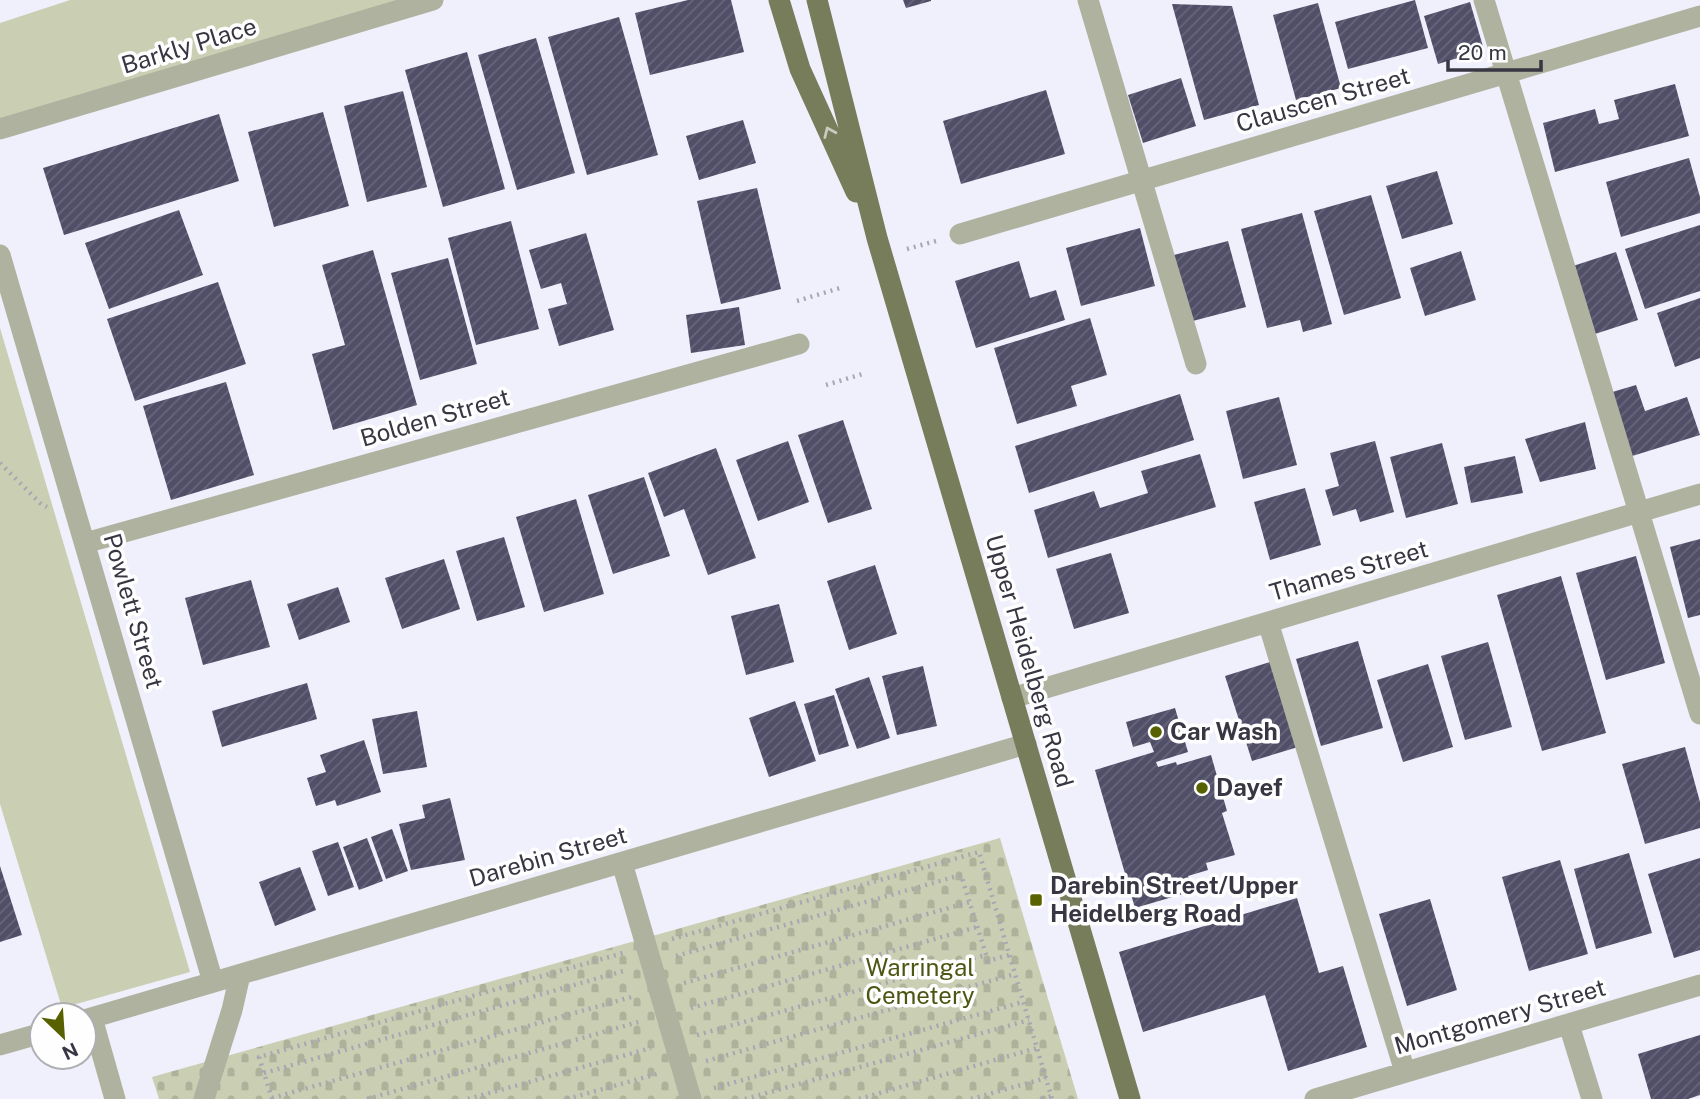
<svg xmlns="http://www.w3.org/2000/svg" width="1700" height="1099" font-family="'Public Sans',sans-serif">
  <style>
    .cemetery { fill: url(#cemetery-stones) }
    .park { fill: #cacfb3 }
    .building { fill: url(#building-hatch) }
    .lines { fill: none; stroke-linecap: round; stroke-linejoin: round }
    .path { stroke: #a7a6b2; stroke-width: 4.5; stroke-dasharray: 2 5; stroke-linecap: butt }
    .minor { stroke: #aeb29f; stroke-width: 21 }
    .major { stroke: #777c5b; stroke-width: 21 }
    .oneway { stroke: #c8cabd }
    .poi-dot { fill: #586100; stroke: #fefefe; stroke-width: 2.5 }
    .labels { text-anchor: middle; stroke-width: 7; stroke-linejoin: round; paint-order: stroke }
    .street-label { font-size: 24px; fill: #373642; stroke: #fefefe }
    .poi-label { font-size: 24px; font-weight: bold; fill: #373642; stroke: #fefefe; text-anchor: start }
    .park-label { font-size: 24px; fill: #4d5512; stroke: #fefefe }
  </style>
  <defs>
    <pattern id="cemetery-stones" width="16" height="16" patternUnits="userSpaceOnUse" patternTransform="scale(1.75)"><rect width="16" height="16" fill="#cacfb3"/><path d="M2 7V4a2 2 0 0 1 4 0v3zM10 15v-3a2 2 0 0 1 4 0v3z" fill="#aeb29b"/></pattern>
    <pattern id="building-hatch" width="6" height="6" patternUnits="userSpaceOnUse" patternTransform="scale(1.75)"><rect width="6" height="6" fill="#514f68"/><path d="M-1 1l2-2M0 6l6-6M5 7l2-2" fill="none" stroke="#68667b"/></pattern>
  </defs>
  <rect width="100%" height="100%" fill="#f0f0fc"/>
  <path class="cemetery" d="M 1000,838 L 1078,1099 L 159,1099 L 152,1077 Z"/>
  <path class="park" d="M 70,0 L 402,0 L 0,120 L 0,23 Z
    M 0,328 L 190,972 L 62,1008 L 0,804 Z"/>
  <path class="building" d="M 688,0 L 731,0 L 744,52 L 650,75 L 635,13 Z
    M 903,0 L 931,0 L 931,1 L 906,8 Z
    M 1415,0 L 1428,48 L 1348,69 L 1335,22 Z
    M 1470,2 L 1484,50 L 1438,64 L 1424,16 Z
    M 1318,3 L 1341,88 L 1296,100 L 1273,15 Z
    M 1172,4 L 1232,6 L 1259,105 L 1204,120 Z
    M 619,17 L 658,155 L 587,175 L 548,37 Z
    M 536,38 L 575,173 L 517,190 L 478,55 Z
    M 467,52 L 505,189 L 443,207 L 405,70 Z
    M 1181,78 L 1196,126 L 1143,143 L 1128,95 Z
    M 1675,84 L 1689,136 L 1555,172 L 1543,123 L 1595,109 L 1599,124 L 1619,119 L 1614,100 Z
    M 1046,90 L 1065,154 L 961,184 L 943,121 Z
    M 403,91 L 427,187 L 367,202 L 344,106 Z
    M 323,112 L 349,206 L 274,227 L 248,132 Z
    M 219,114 L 239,181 L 64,235 L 43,168 Z
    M 743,120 L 756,163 L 699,180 L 686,136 Z
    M 1689,158 L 1700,197 L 1700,213 L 1621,237 L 1606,182 Z
    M 1437,171 L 1453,224 L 1402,239 L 1386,186 Z
    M 757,188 L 781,289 L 721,304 L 697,201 Z
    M 1371,195 L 1401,298 L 1344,315 L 1314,211 Z
    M 179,210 L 203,275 L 109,309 L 85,243 Z
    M 1302,213 L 1332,324 L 1303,332 L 1300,320 L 1267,328 L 1241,229 Z
    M 511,221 L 539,329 L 476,345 L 448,238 Z
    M 1700,225 L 1700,291 L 1645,309 L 1625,249 Z
    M 1140,228 L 1155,286 L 1081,306 L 1066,248 Z
    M 586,233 L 614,330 L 559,346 L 548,309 L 567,304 L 561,283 L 541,289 L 529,250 Z
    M 1228,241 L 1246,307 L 1189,322 L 1170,256 Z
    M 373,250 L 417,405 L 333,430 L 312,354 L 345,345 L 322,265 Z
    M 1461,251 L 1476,300 L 1425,316 L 1410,268 Z
    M 1616,252 L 1638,320 L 1595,334 L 1573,266 Z
    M 448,258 L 477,364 L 420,380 L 391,273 Z
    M 1019,261 L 1030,298 L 1056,290 L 1065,320 L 976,348 L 955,281 Z
    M 218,282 L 246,364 L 135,401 L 107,319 Z
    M 1700,298 L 1700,358 L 1675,367 L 1657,313 Z
    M 739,307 L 745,345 L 691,353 L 686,315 Z
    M 1090,318 L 1107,375 L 1071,386 L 1077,406 L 1017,424 L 994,348 Z
    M 226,382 L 254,475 L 171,500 L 143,406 Z
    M 1636,385 L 1645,411 L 1687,397 L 1700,435 L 1629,457 L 1609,393 Z
    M 1180,394 L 1194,440 L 1029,493 L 1015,446 Z
    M 1279,397 L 1297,465 L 1243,479 L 1226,411 Z
    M 843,420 L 872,509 L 828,523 L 798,435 Z
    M 1585,422 L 1596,469 L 1540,482 L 1525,439 Z
    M 788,441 L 809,502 L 758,521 L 736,460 Z
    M 1375,441 L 1394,512 L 1360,522 L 1356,509 L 1333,516 L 1325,490 L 1339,486 L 1330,453 Z
    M 1442,443 L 1458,504 L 1406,518 L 1390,457 Z
    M 716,448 L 756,558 L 708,575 L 684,509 L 664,517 L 648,473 Z
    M 1200,454 L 1216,507 L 1048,558 L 1034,510 L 1094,491 L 1100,508 L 1148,493 L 1141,471 Z
    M 1515,456 L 1523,493 L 1471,503 L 1464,467 Z
    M 644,477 L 670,556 L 613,574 L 588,495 Z
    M 1305,488 L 1321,545 L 1270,560 L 1254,502 Z
    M 576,499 L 604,594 L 544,612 L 516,517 Z
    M 504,537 L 525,607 L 477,621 L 456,551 Z
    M 1700,539 L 1700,615 L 1688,618 L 1670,547 Z
    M 1111,553 L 1129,613 L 1074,629 L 1056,569 Z
    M 1636,556 L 1665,663 L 1606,680 L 1576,573 Z
    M 444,559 L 460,609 L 402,629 L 385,578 Z
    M 875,565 L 897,634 L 849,650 L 827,581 Z
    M 1561,576 L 1606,733 L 1542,751 L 1497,595 Z
    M 251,580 L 270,647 L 203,665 L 185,598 Z
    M 338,587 L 350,622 L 299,640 L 287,604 Z
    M 779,604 L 794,662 L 746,675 L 731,616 Z
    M 1358,641 L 1383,728 L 1321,746 L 1296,659 Z
    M 1488,642 L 1512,727 L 1465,740 L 1441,656 Z
    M 1270,662 L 1298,747 L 1252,761 L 1225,676 Z
    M 1428,664 L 1453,747 L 1403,762 L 1377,680 Z
    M 923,666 L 937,726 L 897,735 L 882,676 Z
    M 869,677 L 890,738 L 857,749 L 835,689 Z
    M 307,683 L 317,719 L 222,747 L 212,711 Z
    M 834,695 L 849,746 L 819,755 L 804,704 Z
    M 795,701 L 816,761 L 769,777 L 749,718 Z
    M 1175,708 L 1188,752 L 1156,762 L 1158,767 L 1176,762 L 1177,765 L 1211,755 L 1227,811 L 1222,813 L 1235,855 L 1206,863 L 1208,870 L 1188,876 L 1193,891 L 1135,908 L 1095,770 L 1154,752 L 1150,742 L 1133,747 L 1126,722 Z
    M 417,711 L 427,767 L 383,774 L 372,719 Z
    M 364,740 L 381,792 L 337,806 L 335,800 L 316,806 L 307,778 L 326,772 L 320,755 Z
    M 1685,747 L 1700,802 L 1700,828 L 1645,844 L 1622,764 Z
    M 450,798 L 465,860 L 411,870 L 399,824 L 425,818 L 422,805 Z
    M 392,829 L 408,871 L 386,879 L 371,837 Z
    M 367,838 L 383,881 L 359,890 L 343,847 Z
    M 338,842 L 354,887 L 328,896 L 312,851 Z
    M 1629,853 L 1652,933 L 1596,949 L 1574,869 Z
    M 1700,858 L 1700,950 L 1674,958 L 1648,874 Z
    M 1560,860 L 1588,954 L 1529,971 L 1502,877 Z
    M 0,866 L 22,935 L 0,942 Z
    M 300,867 L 316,910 L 275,926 L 259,882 Z
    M 1297,898 L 1319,973 L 1343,966 L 1367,1047 L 1288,1071 L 1265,995 L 1143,1032 L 1119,952 Z
    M 1430,899 L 1457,990 L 1407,1006 L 1379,914 Z
    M 1700,1035 L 1700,1095 L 1688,1099 L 1651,1099 L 1638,1054 Z"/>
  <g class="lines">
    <path class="path" d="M 907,249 L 936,241
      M 797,301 L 840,288
      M 826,385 L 866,373
      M 0,463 L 40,503 L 47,507
      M 672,939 L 979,852 L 1052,1099
      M 676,956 L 961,875 L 988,961 L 1009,955
      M 684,983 L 970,902
      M 691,1008 L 977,927
      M 697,1035 L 986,955
      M 706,1061 L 1015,974
      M 264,1073 L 627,970
      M 714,1088 L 1023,1002
      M 272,1098 L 635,996
      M 272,1099 L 259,1057 L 623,953
      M 367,1099 L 642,1021
      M 468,1099 L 651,1048
      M 567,1099 L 657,1074
      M 745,1099 L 1029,1020
      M 859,1099 L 1037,1048
      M 971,1099 L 1046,1078
      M 1042,1099 L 1052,1096"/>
    <path class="minor" d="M 1088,0 L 1196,364
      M 1484,0 L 1700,714
      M 0,129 L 433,0
      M 960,234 L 1700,16
      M 0,255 L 213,982
      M 85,543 L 799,344
      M 1268,622 L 1405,1072
      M 1012,698 L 1700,494
      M 622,863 L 691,1099
      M 92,1018 L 115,1099
      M 84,1020 L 1026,744
      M 1569,1025 L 1592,1099
      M 0,1045 L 42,1033
      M 204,1099 L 232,1010 L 240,975
      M 1315,1099 L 1700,985"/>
    <path class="major" d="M 779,0 L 800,69 L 856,192
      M 817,0 L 877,238 L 1130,1099"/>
  </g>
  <defs><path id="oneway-chevron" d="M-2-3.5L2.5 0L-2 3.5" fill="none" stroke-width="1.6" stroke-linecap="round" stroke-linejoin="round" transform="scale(1.75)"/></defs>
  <use class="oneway" href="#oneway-chevron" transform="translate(829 132) rotate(-114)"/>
  <g class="poi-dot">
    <circle cx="1156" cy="732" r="7"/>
    <circle cx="1202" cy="788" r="7"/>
    <rect x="1029" y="893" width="14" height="14" rx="3.5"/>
  </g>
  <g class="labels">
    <g class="street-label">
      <text transform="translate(189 46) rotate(-17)" y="8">Barkly Place</text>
      <text transform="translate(1323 100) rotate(-16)" y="8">Clauscen Street</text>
      <text transform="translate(435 418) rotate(-16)" y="8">Bolden Street</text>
      <text transform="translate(1349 571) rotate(-16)" y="8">Thames Street</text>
      <text transform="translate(133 611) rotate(74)" y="8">Powlett Street</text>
      <text transform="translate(1029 661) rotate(74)" y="8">Upper Heidelberg Road</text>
      <text transform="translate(548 857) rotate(-16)" y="8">Darebin Street</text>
      <text transform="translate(1500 1017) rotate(-16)" y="8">Montgomery Street</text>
    </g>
    <g class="poi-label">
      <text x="1170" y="740">Car Wash</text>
      <text x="1216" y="796">Dayef</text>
      <text x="1050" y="894">Darebin Street/Upper<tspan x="1050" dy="28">Heidelberg Road</tspan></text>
    </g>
    <g class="park-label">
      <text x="920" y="976">Warringal<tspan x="920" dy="28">Cemetery</tspan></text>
    </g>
  </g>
  <g transform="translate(63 1036) rotate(155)"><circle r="33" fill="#fefefe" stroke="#aeaeb3" stroke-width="2"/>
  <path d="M0-5L12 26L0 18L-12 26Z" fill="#586100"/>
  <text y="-10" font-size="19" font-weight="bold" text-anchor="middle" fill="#373642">N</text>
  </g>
  <path d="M1448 60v10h93v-10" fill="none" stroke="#373642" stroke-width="3.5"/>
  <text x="1458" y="60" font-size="21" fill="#373642" stroke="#fefefe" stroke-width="5" paint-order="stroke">20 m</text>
</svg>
